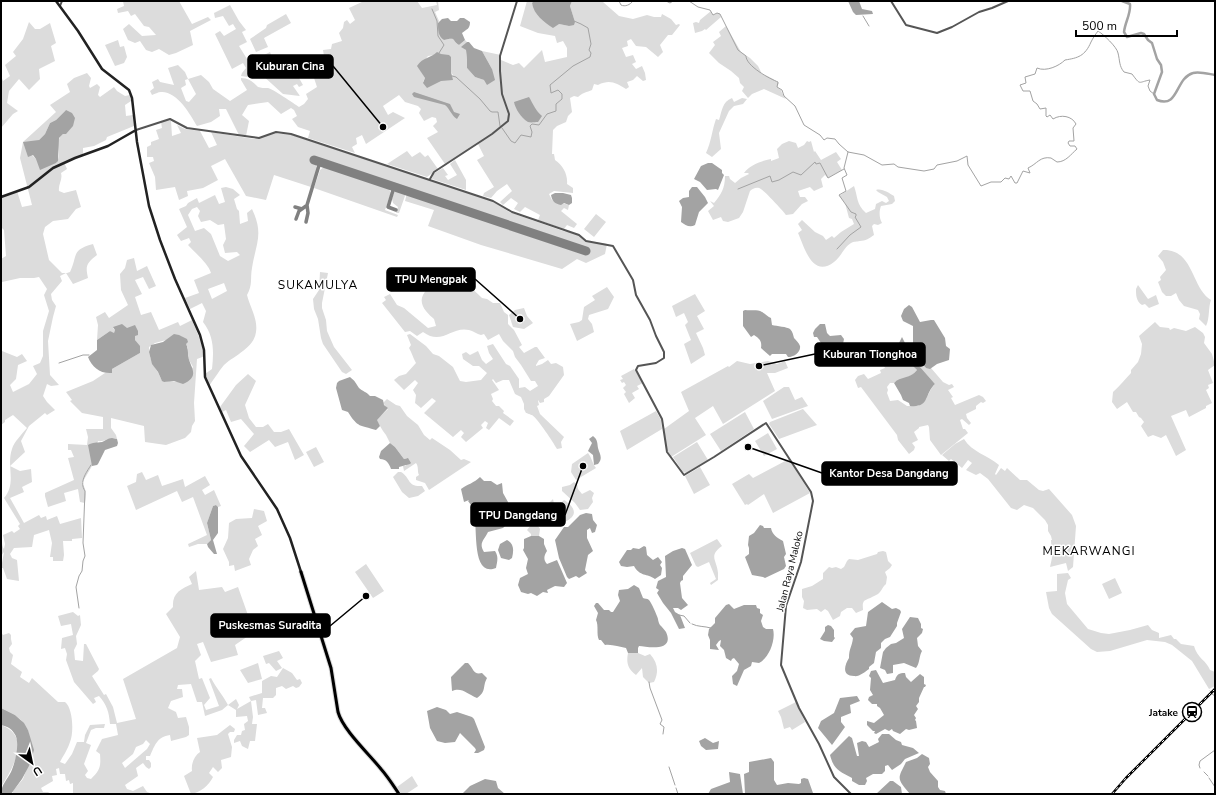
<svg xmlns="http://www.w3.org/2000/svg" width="1216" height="795" font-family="'Nunito Sans',sans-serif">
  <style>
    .green { fill: #dcdcdc; fill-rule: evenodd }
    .water { fill: #a3a3a3 }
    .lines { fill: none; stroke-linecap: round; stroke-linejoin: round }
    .stream { stroke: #a3a3a3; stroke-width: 1 }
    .river { stroke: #a3a3a3; stroke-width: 2.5 }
    .taxiway { stroke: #808080; stroke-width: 3.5 }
    .runway { stroke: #808080; stroke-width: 9 }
    .primary-casing { stroke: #dbdbdb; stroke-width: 5 }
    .tertiary { stroke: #555; stroke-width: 2 }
    .secondary { stroke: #222; stroke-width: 2.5 }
    .primary { stroke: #000; stroke-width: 3 }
    .rail-casing { stroke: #000; stroke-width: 2.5 }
    .rail { stroke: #fff; stroke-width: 1; stroke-dasharray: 3; stroke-linecap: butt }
    .labels { text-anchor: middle; stroke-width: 3; stroke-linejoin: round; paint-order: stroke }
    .street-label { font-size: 10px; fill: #000; stroke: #fff }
    .poi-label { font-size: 10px; font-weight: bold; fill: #000; stroke: #fff; text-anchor: end }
    .quarter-label { font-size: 12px; letter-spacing: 1px; fill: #000; stroke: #fff }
    .leader { fill: none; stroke: #000; stroke-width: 1.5 }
    .callout-dot { fill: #000; stroke: #fff; stroke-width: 1.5 }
    .callout { fill: #000; stroke: #000; stroke-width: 1.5 }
    .callout-label { font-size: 11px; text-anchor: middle; font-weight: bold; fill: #fff }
  </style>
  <rect width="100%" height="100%" fill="#fff"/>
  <path class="green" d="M 123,1 L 179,1 L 192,24 L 208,17 L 211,20 L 190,31 L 193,45 L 176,53 L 169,55 L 159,49 L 152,52 L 146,50 L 140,41 L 135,43 L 128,40 L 123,29 L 129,24 L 142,36 L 156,35 L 149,27 L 144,26 L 135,14 L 131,16 L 128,11 L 118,13 L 117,9 L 124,6 Z
    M 364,1 L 417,1 L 422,8 L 437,5 L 436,1 L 438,1 L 439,10 L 435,12 L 439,21 L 438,23 L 444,40 C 457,37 451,40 459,45 L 465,40 L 467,42 L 462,47 L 466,50 L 467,59 L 467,68 L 475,77 L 484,80 L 492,69 L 482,51 L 501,55 L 501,60 L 513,65 L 519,63 L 524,68 L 542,50 L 545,62 L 567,57 L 567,48 L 563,41 L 557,43 L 555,36 L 538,33 L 520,26 L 527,1 L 534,1 L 532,4 L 559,24 L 569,26 L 575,22 L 570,6 L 572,1 L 575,2 L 578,1 L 603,2 L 619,16 L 633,19 L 647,15 L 654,17 L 661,17 L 662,14 L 671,19 L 676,25 L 679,24 L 680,25 L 672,35 L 668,35 L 660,45 L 663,52 L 658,57 L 646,47 L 636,46 L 631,39 L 627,41 L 628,46 L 622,48 L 626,57 L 633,55 L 636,62 L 632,64 L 636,69 L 642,66 L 645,73 L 646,80 L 643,81 L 637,76 L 633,80 L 627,82 L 629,87 L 626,89 C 616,83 610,79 598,85 L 594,84 L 592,90 C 587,92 582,93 578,97 L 574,96 L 570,98 L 572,112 L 568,116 L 566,122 L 557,126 L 553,130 L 552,154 L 554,154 L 555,160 C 563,165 568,175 567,184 L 573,188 L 573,193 L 554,191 L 549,194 L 552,200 L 569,205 L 568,210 L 564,208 L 561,211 L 577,224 L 574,228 L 567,225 L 564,229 L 538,220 L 540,215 L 525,207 L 520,212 L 514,209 L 518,203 L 511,198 L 503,205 L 500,202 L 512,191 L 507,184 L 497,191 L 491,198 L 483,196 L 484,193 L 494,187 L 477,160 L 484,156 L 478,144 L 445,164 L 427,138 L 438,132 L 433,126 L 437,122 L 436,118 L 432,117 L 424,121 L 419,113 L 421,109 L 418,106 L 405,102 L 399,95 L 383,106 L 388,115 L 393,112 L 405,118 L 366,144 L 362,135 L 356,138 L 357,144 L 352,147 L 355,153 L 308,138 L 310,131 L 298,127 L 292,119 L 297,116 L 294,110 L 291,108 L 281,114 L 268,102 L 248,105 L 242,115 L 249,121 L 246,136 L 239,135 L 226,109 L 219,109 L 220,116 L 211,122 L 197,126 C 190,114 177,91 161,92 C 158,92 155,94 152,95 L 150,91 L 154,88 L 152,82 L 158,79 L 160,82 L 174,85 L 168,68 L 178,65 L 185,72 L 188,79 L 201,75 L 209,82 L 213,89 L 230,101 L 247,90 L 241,80 L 241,78 C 249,78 253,82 258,87 C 261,88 264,88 268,88 C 271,88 295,104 299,107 L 304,104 L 308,99 L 306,94 L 317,87 L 312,72 L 328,67 L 328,59 L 324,59 L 324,62 L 313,66 L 310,59 L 324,56 L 323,50 L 331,49 L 332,44 L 342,41 L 339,33 L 343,28 L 344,22 L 347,20 L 350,24 L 355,20 L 349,8 ZM 441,54 L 451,65 L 451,72 L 453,75 L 423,82 L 425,78 L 419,68 L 428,56 ZM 188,79 L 196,94 L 189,102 L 186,101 L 181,88 L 186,85 L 185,80 Z
    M 230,5 L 239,21 L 246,30 L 242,32 L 247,42 L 239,46 L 247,59 L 253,54 L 256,59 L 270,52 L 272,57 L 268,65 L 274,72 L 285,76 L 295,71 L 303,85 L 299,87 L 297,84 L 293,86 L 300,96 L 283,94 L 261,74 L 256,75 L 255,78 L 241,76 L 242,73 L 246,68 L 243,63 L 232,69 L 215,34 L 220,31 L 224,36 L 236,29 L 233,24 L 229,26 L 223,16 L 215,18 L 214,13 Z
    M 711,11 L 712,14 L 714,15 L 717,13 L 720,14 L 721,17 L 706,30 L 705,29 L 702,31 L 695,33 L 693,23 L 696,22 L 699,23 L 700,20 Z
    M 286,14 L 291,23 L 264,38 L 268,47 L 256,52 L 250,39 L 266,28 L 267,25 Z
    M 29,22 L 35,29 L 40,29 L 50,23 L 56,43 L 51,46 L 55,61 L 39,69 L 40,79 L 29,90 L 19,79 L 9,91 L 7,103 L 18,111 L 13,114 L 1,128 L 1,76 L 3,81 L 10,76 L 5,65 L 16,56 L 13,52 L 23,39 Z
    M 726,26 L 741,52 L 750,58 L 758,66 L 762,74 C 766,75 776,80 779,83 L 777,87 L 781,90 L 782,93 L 786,99 L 764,89 L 752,94 L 748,98 L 742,91 L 744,87 L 740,83 L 739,78 L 731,71 L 719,63 L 709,53 L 715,45 L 713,42 L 721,36 L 719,32 Z
    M 118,40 L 120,47 L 124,46 L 127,57 L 124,63 L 115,66 L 105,45 Z
    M 87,73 L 91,78 L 89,86 L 90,88 L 97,84 L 100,87 L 98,95 L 100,97 L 114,87 L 117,91 L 125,96 L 130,95 L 131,101 L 125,105 L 126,116 L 133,115 L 134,126 L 107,137 L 106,140 L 94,146 L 83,148 L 83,155 L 64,162 L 67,169 L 61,173 C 63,180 58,184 59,191 L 64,193 L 76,190 L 81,207 L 76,209 L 68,219 L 53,221 L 45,227 L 43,234 L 49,260 L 62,273 L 67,273 L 70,272 C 78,255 71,250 93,244 L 97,255 C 87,263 85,265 88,278 L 73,284 L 66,273 L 60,276 L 62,281 L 51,294 L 52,300 L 56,306 L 53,317 L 48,341 L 50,375 L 59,385 L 51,386 L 47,384 L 43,396 L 47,402 L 55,410 L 47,415 L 45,413 L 29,426 L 21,441 L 25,452 L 10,466 L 20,471 L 31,469 L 32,482 L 22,487 L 24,492 L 10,498 L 24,523 L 39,515 L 41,518 L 46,516 L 47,520 L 57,516 L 60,524 L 81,518 L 82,538 L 72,539 L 72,541 L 63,541 L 64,555 L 63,561 L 53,561 L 53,557 L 50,557 L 52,543 L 49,530 L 34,535 L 32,547 L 14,548 L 10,554 L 12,558 L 17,560 L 19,581 L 7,579 L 3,568 L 1,568 L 1,562 L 2,563 L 4,552 L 1,556 L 1,536 C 3,539 1,545 4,549 L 5,544 L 3,535 L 12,531 L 14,533 L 20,529 L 18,526 L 20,524 L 4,498 C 17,483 6,466 12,449 C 14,442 22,434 27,428 L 13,415 L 5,420 L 5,422 L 1,425 L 1,341 L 2,351 L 17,357 L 22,354 L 27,361 L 18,365 L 16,379 L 10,385 L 13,392 L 29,384 L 37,374 L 33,366 L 40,363 L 43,356 L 43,331 L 49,311 L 44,295 L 47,289 L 39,277 L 34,278 L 20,278 L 2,282 L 1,278 L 1,259 L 6,256 L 4,230 L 1,227 L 1,196 L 17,191 L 22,207 L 32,205 L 20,158 L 23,142 L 56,112 L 50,105 L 70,92 L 67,84 L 74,78 ZM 66,110 L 63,134 C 52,143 64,153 56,163 L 36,159 L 32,155 L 39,140 L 45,134 L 50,123 L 56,120 Z
    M 732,98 L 734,102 L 742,98 L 747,99 L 743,104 L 734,106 L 729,111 L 719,133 L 721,149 L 712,157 L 706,153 C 711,143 712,130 716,119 L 719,120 C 722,111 722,102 732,98 Z
    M 169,120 L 171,121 L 172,136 L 181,133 L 177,125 L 185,129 L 200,131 L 209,148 L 217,145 L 211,132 L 254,139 L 274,133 L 292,135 L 493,201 L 509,212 L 563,231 L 579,234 L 587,241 L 607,244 L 605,254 L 586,263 L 577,259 L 562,269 L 481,245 L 428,226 L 434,210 L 405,201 L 407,193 L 545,239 L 547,242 L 553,244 L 554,242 L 577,250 L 578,252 L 584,254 L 587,248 L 580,245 L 578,247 L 555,239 L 555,237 L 549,235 L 546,236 L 333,165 L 330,162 L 315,157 L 312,163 L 316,165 L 317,168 L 311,187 L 274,175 L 266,200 L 246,196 L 225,159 L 211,166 L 218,180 L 203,188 L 187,191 L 188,196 L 179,200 L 175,187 L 156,190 L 155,177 L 149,163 L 154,161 L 153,157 L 147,157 L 147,147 L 151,145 L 151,142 L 159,139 L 156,130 L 162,128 L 161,122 Z
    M 789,141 L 796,143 L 798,148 L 804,145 L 807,141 L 809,142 L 811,141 L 814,152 L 815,151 L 821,160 L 836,152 L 841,159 L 837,162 L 842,170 L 828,178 L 825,175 L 821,179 L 823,187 L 814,191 L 810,187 L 798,191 L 800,197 L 805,197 L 808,201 L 802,204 L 793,214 L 786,215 C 783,211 762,188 759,188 C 756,187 752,189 750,191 L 743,212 L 739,218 L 728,222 L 723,221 L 721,217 L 713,220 L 708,211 L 714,206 L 710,201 L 714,203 C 721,195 725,188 725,176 L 729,176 L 730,179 L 735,183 L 741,178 L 749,174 L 748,173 L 744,173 C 750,165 761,161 771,159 L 771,161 L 779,158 L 777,149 L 782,144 Z
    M 407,151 L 412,157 L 420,152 L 425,157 L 428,155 L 438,169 L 427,177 L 387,164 Z
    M 455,160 L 466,180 L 466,190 L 432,179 L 433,174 L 443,168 L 448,175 L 445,176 L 448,180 L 457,175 L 450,164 Z
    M 324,167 L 332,168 L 388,187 L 391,193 L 385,210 L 398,215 L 397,217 L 314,188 L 320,170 Z
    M 854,186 C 858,197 856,204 866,213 L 875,209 L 876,204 L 882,201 L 886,203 L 889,201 L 887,197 L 878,192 L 876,190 C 882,188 889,193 894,196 L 895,201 L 892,204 L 881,206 C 879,211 879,218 882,223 L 878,225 L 874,224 L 872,226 L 874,235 C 870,238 865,241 860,241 C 856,242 854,241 851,243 C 844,247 841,257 834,262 C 812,279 804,246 798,233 L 802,230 L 798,224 L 802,220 L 815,232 L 823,236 L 826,240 L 832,236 L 834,238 L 841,232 L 854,224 L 852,219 L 849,218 L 845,203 L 839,196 Z
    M 226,187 L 233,189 L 240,195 L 234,199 L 237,209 L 239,211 L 240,224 L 248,221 L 247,213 L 252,209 C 264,234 256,243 252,268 C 250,279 253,284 247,295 C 250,307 258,319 256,332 C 254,348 235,355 224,365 C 219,371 214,379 209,386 L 205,374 L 212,369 C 214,351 214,336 203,322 L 206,311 L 202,303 L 190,309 L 185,298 L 199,293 L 194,280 L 211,273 C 208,263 195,253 188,245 L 191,242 L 189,238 L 181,241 L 177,235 L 187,227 L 179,209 L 186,206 L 188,203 L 197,198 L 199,203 L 215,195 L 219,204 L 225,202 L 221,188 ZM 197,207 L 200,211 L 198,216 L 201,222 L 210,220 L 218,225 L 224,224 L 226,239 L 223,245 L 225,253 L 237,252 L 240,255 L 228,261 L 220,256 L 211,234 L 204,228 L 195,231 L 188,215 L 192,209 ZM 224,283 L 227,291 L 212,299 L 208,289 Z
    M 399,190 L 406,193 L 399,213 L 396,213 L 398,207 L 393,203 L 392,199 L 394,192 Z
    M 596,214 L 606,222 L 594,237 L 584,229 Z
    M 1163,250 C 1194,249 1191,288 1211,300 C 1208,308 1210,318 1206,326 L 1199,319 L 1200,314 L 1198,310 L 1184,306 L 1179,300 L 1176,293 L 1171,296 L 1166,296 L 1162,292 L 1158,282 L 1161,280 L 1160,277 L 1166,270 L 1163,262 L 1158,256 Z
    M 134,258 L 137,271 L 147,266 L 156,286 L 149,289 L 143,277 L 135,280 L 142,294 L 135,297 L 141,315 L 151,312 L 159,330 L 178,322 L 180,326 L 192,320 L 199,337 L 205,356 L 197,359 L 194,403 L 195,421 L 192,426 L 191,432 L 185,438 L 166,445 L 145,442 L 144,426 L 111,418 L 111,428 L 116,435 L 117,439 C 110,437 105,442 98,441 L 92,466 L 82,483 C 87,490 86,496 85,503 L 80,502 L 78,489 L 64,493 L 66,501 L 48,507 L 45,496 L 45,493 L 74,480 L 68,458 L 74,457 L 71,450 L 68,450 L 68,444 L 87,445 L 88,437 L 86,429 L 103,429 L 103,417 L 82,413 L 70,401 L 72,400 L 66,392 L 93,381 L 105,373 L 111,373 L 112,369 L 140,353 L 135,340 L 135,336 L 127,328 L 113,328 L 115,330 L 114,334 L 110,331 L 97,340 L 98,325 L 96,317 L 105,312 L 109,318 L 128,305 L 121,290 L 120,274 L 125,268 L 127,260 ZM 181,336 L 188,348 L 188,358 L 193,367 L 179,382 L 169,381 L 164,382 C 160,379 160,375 157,371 C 152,363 149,357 149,347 L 155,343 Z
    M 320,272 L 328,273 L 322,303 L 322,308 L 326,320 L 327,331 L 334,347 L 352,370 L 346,374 L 342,372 L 323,344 L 321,338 L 318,319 L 314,309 L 313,299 L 319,290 Z
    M 438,276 L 442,278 L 450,278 L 457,284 L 467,282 C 471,288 477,293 482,298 L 487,299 L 493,303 L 500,303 L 504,312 L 508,315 L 508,324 L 514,330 L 522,345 L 519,347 L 524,353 L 535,347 L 537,347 L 545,358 L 539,360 L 536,365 L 536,366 L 542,364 L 548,360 L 551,364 L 556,363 L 563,367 L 564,375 L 549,396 L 544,399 L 544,402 L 540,403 L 538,400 L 538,401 L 539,405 L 537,406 L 540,414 L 564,437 L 561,442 L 562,448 L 557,449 C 553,442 538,419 532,415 C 531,415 527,413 526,413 L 524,409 L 524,404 L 521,397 L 515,394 L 509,380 L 503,380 L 496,383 L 493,379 L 492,380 L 499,390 L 491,394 L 493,399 L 492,401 L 496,406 L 499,406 L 504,411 L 503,413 L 514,421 L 510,426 L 499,418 L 489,430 L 486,428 L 488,423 L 485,421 L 481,425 L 483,428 L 466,442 L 461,437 L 464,433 L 461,430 L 453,437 L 424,413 L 436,401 L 432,398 L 421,408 L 415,403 L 416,395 L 413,390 L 418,383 L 415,380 L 404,390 L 394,380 L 399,376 L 406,374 L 416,363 C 413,358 412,353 409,348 L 411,345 L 407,335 L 410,334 L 426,346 L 433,354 L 439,356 L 453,367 L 460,381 L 466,382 L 481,380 L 487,373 L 479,366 L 473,366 L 463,359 L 462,354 L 466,352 L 470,355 L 478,351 L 482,360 L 486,364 L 493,359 L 489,353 L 487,346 L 493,344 L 506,364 L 510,366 L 519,379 L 519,388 L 525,387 L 530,391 L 538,386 L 535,381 L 531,381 L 521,365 L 515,357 L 513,351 L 503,341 L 499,334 L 488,340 L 484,334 L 481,335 C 477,334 473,331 469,330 C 451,326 442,346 423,332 L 417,336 L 410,331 L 405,332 L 382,303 L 386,300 L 384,297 L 390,294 L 397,305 L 404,308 L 428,328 L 436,326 L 434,319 C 428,314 418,305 423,295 C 426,289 431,287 432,279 Z
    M 1138,285 L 1148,299 L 1156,295 L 1159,304 L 1149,308 L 1145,304 L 1142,305 C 1136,301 1136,295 1136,289 Z
    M 607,287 L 614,297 L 608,309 L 589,315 L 588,319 L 592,324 L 594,332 L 577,341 L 570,324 L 579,322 L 582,320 L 584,307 L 595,300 L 592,296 Z
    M 695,294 L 705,311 L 697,316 L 704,329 L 696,333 L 703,348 L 705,355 L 691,364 L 684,344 L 691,340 L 685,325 L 688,322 L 684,313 L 676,317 L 672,306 Z
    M 524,308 L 527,316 L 533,323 L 524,329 L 513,327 L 509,315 L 515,310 Z
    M 1155,322 L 1160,327 L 1169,328 L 1170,330 L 1174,328 L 1186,331 L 1195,327 L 1203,333 L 1205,337 L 1204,343 L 1212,354 L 1215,365 L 1208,370 L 1213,383 L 1208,385 L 1209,388 L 1206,390 L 1212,403 L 1206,406 L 1206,408 L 1189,417 L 1186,410 L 1171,416 L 1186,450 L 1176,456 L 1166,435 L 1161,438 L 1153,435 L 1148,437 L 1141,426 L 1144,422 L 1141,418 L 1139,417 L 1136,412 L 1133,412 L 1127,402 L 1117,409 L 1112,402 L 1113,392 C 1120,386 1125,379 1131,373 L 1131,370 L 1138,362 L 1141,354 L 1142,344 L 1139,336 Z
    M 882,349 L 888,363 L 897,364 L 900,361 L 910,361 L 918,359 L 926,368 L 931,368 L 943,382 L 949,385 L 952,384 L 954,387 L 948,390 L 953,397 L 951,398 L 955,405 L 979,395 L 983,397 L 986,401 L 983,403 L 981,402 L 976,406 L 976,409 L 966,414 L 967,418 L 971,423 L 969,425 L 962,419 L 960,420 L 963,429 L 965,429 L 968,433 L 941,455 L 930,440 L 929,427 L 928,425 L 919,427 L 919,428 L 914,432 L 918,440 L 912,443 L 915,447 L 914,450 L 909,454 L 898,440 L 897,435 L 861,387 L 858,388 L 855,380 L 858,376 L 864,374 L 868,379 L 881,373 L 880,370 L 885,368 L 877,351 ZM 913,365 L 921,368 L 935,384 L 931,389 L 926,399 L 918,406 L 907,406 L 898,400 L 890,401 L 887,393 L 888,390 L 887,387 L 890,383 L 894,383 L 895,382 C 903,379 912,377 917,370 Z
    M 737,361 L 750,364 L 768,361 L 777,364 L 785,361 L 788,368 L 775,373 L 767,373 L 775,391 L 723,424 L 713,406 L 695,418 L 706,435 L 671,457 L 667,450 L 664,429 L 689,411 L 681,392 L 728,366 L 729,367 Z
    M 634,369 L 643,383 L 637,386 L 639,389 L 632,393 L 635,398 L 629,403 L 624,394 L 626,392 L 623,388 L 626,385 L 624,382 L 622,383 L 620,380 L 623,379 L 621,376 Z
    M 248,374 L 256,381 L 245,405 L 249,418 L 256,427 L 263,427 L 268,424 L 274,432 L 281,432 L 289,429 L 304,455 L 295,460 L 288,442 L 275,447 L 269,440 L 250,452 L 244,446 L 254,434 L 241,419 L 231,422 L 226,410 L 222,412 L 220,407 L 236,385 Z
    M 784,387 L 789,387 L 795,400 L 802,397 L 808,406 L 772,419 L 763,401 Z
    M 387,399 L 396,405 L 400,406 L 407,416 L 418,425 L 424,435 L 430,440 L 432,438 L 450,450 L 461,460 L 464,459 L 471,462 L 429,490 L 425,483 L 416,480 L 416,477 L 419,475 C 417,471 419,467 416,463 L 404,471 L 403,466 L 406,466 L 407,458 L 404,459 L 395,447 L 390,443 L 386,435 L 383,431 L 377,421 L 376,420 L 388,409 L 383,403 Z
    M 803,409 L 817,425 L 779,439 L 769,424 L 770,422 Z
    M 656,411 L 661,420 L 662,429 L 627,450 L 620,431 Z
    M 745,412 L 754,429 L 721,451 L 710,434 Z
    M 768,433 L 777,449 L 764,456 L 755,441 Z
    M 964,439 C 972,452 987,455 999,465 L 995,474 L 996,475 L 1001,468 L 1005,471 L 1007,468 L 1020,480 L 1027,480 L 1039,490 L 1043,491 L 1049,489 L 1072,515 L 1076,526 L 1073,567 L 1068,571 L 1066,563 L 1050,567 L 1052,558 L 1051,540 L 1052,540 L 1051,536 L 1048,531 L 1048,525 L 1045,520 L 1033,508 L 1024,505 L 1017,510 L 1011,508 L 988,479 L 980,473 L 976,475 L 966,470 L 972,463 L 968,460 L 962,468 L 951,459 L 949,461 L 942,455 L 955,444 Z
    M 697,442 L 708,460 L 686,473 L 683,472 L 673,457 Z
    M 316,447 L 324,462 L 314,467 L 306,452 Z
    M 588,453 C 592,458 592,463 596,468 L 576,480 L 571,472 L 572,464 Z
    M 789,459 L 810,493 L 773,513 L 764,494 L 748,505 L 747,504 L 745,505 L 732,484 L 749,474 L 753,478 Z
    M 700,467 L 710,485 L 694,494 L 685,476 Z
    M 142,472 L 146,480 L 158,475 L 162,486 L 183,479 L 185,487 L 205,476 L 210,485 L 202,490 L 205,495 L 214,490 L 221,506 L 218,507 L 216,505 L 213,506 L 207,523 L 211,540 L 207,544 L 198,544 L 189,547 L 188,544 L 207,535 L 193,497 L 182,502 L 177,491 L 136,510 L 127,486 L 136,482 L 137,474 Z
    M 398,472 L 401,472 C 411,478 407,487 422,486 L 425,491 L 418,496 L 409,498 L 402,492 L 393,477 Z
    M 574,482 L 577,484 L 578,489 L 582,494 L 590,490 L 594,493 L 592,498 L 593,502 L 588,509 L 580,510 L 575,503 L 562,491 L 562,487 L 570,485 Z
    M 553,499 L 556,513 L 559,505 L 564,500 C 587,515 565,524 548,526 L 545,519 L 536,523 L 540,529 L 539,536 L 531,536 L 531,534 L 527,530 L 531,525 L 532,510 L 538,507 L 546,506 Z
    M 254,509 L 264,511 L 267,521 L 258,526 L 262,535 L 255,539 L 258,546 L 253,550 L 249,559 L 251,565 L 235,571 L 234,565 L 229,566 L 229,562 L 223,549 L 228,538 L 229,523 L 236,519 L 252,518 Z
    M 717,539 L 722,546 C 708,556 717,560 718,573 C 718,576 718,578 718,580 L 711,585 L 710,583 L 716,579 L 709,562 L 698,567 L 696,566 L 690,553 Z
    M 883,551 L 886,552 L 888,561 L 892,565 L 890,568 L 885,572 L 887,577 L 886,584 C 882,587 882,591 878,594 C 875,596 865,600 864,601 C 862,604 863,607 863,610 L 856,613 L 852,608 L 847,608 L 841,612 L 840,616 L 833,620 L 828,611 L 825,609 L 821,612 L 817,609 L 807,610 L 803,608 L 804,601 L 802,597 L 802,589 L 812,586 L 823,579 L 823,573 L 829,567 L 832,568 L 836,567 L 841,569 L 844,567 L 847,561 L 849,559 L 858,560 L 877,554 L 878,552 Z
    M 366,564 L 384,591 L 373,598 L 355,572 Z
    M 196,571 L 199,590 L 222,587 L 225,592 L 238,587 L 254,632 L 235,645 L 238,655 L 211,662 L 203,642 L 197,644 L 201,655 L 195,661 L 199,679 L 202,678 L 210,698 L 204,705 L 206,710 L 219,706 L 209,679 L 211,678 C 216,688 223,695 228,705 L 236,699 L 239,705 L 237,709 L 251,701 L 249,697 L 262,693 L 262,681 L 271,676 L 277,677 L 283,668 L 292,673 L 297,680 L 300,679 L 302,683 L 299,687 L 296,688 L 293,686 L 286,689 L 282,686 L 276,688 L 276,695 L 273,698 L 263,698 L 262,708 L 265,708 L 267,713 L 258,715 L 256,700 L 251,701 L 253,717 L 252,724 L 257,724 L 255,741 L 250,741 L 248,749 L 242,746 L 240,741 L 234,743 L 234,740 L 237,735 L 241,735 L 242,731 L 245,730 L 244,724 L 248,721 L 247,716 L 236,717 L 236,710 L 228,705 L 222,710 L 205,716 L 202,702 L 197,702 L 191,684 L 178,685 L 177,689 L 182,689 L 183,697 L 171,701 L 168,708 L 176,712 L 178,718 L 186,717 L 189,727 L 189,735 L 186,737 L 171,741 L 170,735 C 157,737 155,745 150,756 L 146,756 L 146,760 L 149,760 L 151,763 L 151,767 L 149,769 L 146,767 L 143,763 L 136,768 L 138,776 L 125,785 L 127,789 L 133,791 L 143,786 L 147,792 L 153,794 L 73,794 L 73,783 L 70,784 L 69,780 L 66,781 L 65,774 L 60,774 L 59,768 L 56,769 L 57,775 L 52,776 L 53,781 L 41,788 L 43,792 L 48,792 L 51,794 L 15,794 L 12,792 L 23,779 L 31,758 L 28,730 L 21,720 L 15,715 L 1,708 L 1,632 L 3,635 L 9,633 L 11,635 L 11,639 L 12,644 L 9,648 L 10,652 L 13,655 L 11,664 L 22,672 L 20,677 L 29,683 L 32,678 L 58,702 L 65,702 C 73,708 74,733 70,742 C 68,749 63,756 60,762 L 65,764 L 72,754 L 77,742 L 84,742 L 85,735 L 90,725 L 105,724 L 104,728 L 96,728 L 91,730 L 86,743 L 91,745 L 84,764 L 88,771 L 85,775 L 87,778 L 91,779 C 100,770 101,767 100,754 L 96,751 L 102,739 L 118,735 L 116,724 L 110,724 C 109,712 107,705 99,696 L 94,698 L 96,702 L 93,704 L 74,682 L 66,660 L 67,654 L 65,648 L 61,649 L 62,638 L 73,635 L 71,624 L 61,626 L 58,616 L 73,612 L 78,616 L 80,615 L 81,625 L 76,636 L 77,644 L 74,650 L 75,660 L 83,661 L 84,644 L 86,644 L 99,669 L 98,671 L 92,676 L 104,695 L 106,694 L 113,707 L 117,723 L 136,719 L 123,679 L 177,648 L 180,637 L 166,614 L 173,607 C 172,593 181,589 192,584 L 189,577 ZM 146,740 L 150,744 L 147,749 L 125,768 L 122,763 L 133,754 L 136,747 L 143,744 Z
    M 1068,573 L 1071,578 L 1068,580 L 1065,593 L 1067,604 L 1088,629 L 1101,633 L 1109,634 L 1130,630 L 1148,625 L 1152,630 L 1159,633 L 1159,638 L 1171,635 L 1174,639 L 1176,639 L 1181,644 L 1194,646 C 1197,658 1207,661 1210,670 L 1215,672 L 1215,686 L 1209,689 L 1192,661 L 1172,645 L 1165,642 L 1147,640 L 1110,651 L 1097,652 L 1091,649 L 1052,614 L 1049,608 L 1046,592 L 1057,591 L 1057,574 Z
    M 1115,578 L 1122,593 L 1109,599 L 1102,584 Z
    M 279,651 L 283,658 L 277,661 L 282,668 L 276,671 L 269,663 L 266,664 L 263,656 Z
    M 628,653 L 638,653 L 645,656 L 650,654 C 658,663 659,672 654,682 L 649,683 L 643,677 L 642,668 L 636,675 C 628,669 626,663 628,653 Z
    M 258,663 L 262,679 L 248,683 L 240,670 Z
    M 796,702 L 805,722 L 792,730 L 790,727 L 784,729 L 781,717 L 778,711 Z
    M 1,725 C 32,736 13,768 1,787 Z
    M 230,725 L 235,729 L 234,732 L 230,732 L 228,734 L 232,747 L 231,757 L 221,760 L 222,768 L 218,772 L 213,767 L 209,773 L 213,777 C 209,785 200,793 191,794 L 184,776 L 192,771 C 191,764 194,756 200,752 L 197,738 L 217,735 Z
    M 412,776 L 418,786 L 406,794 L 401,794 L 397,787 Z"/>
  <path class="water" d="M 534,1 L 572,1 L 570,6 L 575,22 L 574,25 L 569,26 L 559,24 L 553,28 C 544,22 534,15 532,3 Z
    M 848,1 L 859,1 L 862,9 L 872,11 L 873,14 L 856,15 L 853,12 Z
    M 448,18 L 451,21 L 457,21 L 460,18 L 464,18 L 470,22 C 470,29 467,29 462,33 L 465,40 L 459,45 C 451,40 457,37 444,40 C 438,36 438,30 438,23 L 442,19 Z
    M 467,42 L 469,42 L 474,48 L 482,51 L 492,69 L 495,80 L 487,85 L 484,80 L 475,77 L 467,68 L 467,59 L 466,50 L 461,47 Z
    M 437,52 L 441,54 L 449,55 L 451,57 L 451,72 L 453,80 L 441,81 L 427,88 L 423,83 L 425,78 L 417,66 C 423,57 431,58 437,52 Z
    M 414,92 L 450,104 L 454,112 L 460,114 L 457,119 C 451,115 450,109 445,105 L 414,97 L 412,94 Z
    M 529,97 C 533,104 536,111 542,116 L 538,122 C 535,122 531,123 528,122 C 521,118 515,108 514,102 Z
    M 66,110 L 72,113 L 75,118 L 73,126 L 66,134 L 63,134 L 59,138 L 58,161 L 56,163 L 40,170 L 36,159 L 33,155 L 28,157 L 23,142 L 39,140 L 45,134 L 50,123 L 56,120 Z
    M 708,163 L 712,163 L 722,170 L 722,173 L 724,175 L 718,190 L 716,189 L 707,190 L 700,182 L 694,179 L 701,166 Z
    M 692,187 L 697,187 L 705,197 L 708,203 L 699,212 L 695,225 C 690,228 685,225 681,222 L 682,207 L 679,201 L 683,198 L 689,197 L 689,191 Z
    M 555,193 L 563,193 L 571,195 L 572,198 L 572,203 L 569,205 L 564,203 L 561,205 C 555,204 552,201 551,195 Z
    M 909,305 L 912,307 L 920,322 L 931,320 L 934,320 L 945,338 L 946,346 L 950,349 L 949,360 L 937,364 L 930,369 L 926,368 L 918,359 L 907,363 L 901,361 L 897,364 L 887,362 L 882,347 L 899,343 L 902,337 L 906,345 L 913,343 L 913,326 L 903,321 L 901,316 L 904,309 Z
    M 745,310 C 751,311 757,309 762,312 C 766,314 768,317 771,318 L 772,325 C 777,326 787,327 790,329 C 793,332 793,335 794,338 C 796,340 799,343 800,346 C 801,352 794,357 788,357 L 786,354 L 772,354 L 770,356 L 761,348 C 762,341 760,339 754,335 L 751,337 L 743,326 L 743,311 Z
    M 122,324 L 127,328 L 135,325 L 138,331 L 138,335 L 135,336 L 135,340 L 140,346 L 140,353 L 112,369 L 112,373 C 100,374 92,367 88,357 L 97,350 L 97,340 L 110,331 L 114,333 L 115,330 L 113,327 Z
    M 820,324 L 825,324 L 827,333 L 830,336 L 841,335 L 844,339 L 843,344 L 841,346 L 823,346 L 817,337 L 814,337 L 813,333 L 815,329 Z
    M 174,334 L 179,335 L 187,339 L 188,342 L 186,344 C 188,348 188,351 188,356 C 190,367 201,376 183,384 L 174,381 L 164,382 L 162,381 L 158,372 L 152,364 L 149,352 L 151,345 L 163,342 Z
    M 915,363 L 921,368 L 935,384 C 924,394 930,408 910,406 L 909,403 L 903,400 L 901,395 L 894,383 C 900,376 911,379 917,370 L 913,366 Z
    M 350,377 C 356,382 355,382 359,388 C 362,391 367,392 370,396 L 375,396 L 383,400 L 384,405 L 388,408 L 377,420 L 380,426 L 376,430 C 360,425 358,428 348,412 L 342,410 L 336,388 L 337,383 L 339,381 Z
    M 593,436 C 598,440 597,443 598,448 C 600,455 603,458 598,464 L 594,465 L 593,455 L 588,451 L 592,443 L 589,439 Z
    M 112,438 L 117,439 L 118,443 L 117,446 L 105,450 L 98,464 L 97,465 L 92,466 L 88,445 C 93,442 96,443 102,442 C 105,441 108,438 112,438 Z
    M 390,443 L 395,447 L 404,459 L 408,458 L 411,463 L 410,464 L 399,467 L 399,469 L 391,469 C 389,463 386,459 380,459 L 379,457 L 381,451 Z
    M 480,477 L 484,481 L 491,481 L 497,485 L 502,483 L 503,493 L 508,502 L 510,521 L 503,528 L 488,532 C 485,539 478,543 484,552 L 495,551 C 499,557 497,562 496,568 C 468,579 480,516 472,504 L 471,505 L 468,501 L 469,500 L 464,502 L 461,489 C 468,484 474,483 480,477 Z
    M 216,505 L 218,507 L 218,533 L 213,540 L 217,554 L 214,554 L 208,547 L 207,544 L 211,540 L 207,523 L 213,506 Z
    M 586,513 L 592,514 L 593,520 L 597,525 L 595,532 L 592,533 L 590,528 L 587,530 L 587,538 L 593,551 L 588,555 L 585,570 L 587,573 L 579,578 L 576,576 L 569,579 L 567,577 L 559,558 L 555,540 L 564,527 L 568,527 L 580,515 Z
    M 760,525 L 763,526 L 764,528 L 771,528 C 772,534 777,538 783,541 L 786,554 L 784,557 L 786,566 L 784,569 L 765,578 L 763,577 L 752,575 L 745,557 L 749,554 L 749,548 L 748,545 L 749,536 L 754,533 Z
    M 531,536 L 539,536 L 544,539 L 544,544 L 547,551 C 544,555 543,560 547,564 L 557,560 L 567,583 L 564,587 L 555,586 L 547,590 L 548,593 L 543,592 L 537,596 L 531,593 L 528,594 L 521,592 L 518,585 L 520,578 L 528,574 L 526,568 L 528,559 L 523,550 L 524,548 L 524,539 Z
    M 507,540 C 514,544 514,550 512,558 L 509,560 L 501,558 L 498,550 L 500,544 Z
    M 644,546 L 646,547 L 647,555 L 653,560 L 658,557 L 662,562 L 660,565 L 662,568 L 661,575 L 655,579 C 647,573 640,577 634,566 L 627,567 L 621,566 L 619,562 L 627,550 L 631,550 L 633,548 L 639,549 Z
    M 682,548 L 685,549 L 692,565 L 683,576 L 683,580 L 681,581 L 680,583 L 682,598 L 688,605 L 681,610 L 678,608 L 673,608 L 675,612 L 680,615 L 685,628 L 679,629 L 671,613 L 663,603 L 657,593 L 659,590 L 656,588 L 658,581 L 666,577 L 665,556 L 673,551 Z
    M 634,585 L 639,588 L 643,598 C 645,599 647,598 649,600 C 651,602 657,615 658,619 C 658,620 659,624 660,625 C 662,627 664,629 666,632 C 675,652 648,647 639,646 L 638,648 L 638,653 L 628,653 L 626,648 C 619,647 612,644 605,645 L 601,640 L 599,640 C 596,634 599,626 596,620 L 598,613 L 594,606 L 596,603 L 598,603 L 604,610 L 609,610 L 611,612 L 613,612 L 620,601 L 618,595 L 619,590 L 628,589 Z
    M 882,602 L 892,609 L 896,608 L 900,610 L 901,612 L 897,623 L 897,626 L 890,637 L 885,639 L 881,643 L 881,648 L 876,652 L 874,663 L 869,667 L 869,669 C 865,672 859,677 854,676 C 842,676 844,666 849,658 C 849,648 852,647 853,638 L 850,634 L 855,628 L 866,626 L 868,612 Z
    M 729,604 L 734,609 L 744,605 L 756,605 L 757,608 L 760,609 L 760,613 L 763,615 L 761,621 L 763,627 L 766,629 L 773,629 C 776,640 769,658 759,663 L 752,662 L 751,666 L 744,670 L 737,686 L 733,684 L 732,676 L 737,671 L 739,664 L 734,658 L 732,659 L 731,661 L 726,658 L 724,650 L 720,646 L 721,640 L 719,641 L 716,645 L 719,650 L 710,649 L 710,640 L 708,635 L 709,629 L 715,623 L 715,618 L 726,605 Z
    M 910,617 L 918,618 L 921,624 L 921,628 L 923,629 L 922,633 L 917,638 L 918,646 L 922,651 C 919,656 920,663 916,668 L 904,663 L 893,665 L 893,673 L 887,674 L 885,670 L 880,668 L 883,652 L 886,648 L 891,644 L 896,643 L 904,638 L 902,629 Z
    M 828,625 L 831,626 L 834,630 L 834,637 L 835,638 L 832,642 L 824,641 L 820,639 L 825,631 L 825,627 Z
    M 465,663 L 468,663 C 474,669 473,675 482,673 L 487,678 C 482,687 487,691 477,698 C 467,694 462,687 452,691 L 451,677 Z
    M 876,670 L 883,683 L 895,680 C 897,674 899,673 905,673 L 906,677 L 911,682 L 920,674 L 924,677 L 924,684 L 926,685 L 925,687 L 924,687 L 919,698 L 919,702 L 916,706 L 918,709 L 914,715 L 916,718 L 915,720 L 916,721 L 917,728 L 909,730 L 906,729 L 900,734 L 893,731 L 892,729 L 889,731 L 885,729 L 876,734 L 874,733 L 875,731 L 873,731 L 867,725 L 867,721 L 874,723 L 884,715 L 880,708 L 877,706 L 877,704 L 872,704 L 868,700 L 869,697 L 873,695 L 870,690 L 871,678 L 869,676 L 871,671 Z
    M 857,696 L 860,701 L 850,705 L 851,713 L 841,717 L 841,722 L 845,727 L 832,745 L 818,728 L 821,721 L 834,713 L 840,698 Z
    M 437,707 L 446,710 L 450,714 L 457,712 L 472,717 L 474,719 L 485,747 L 484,750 L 478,753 L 474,753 L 476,750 L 475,748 L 460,733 L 455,742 L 445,743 L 437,741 L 430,728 L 427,711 Z
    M 1,708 L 15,715 L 24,723 L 28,730 L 34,750 L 30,764 L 22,779 L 11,794 L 1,794 C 1,785 7,780 11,772 C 15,763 21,741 14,733 C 11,728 6,726 1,725 Z
    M 882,734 L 889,734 L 896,740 L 901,742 L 902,745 L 913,748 L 919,753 L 905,759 L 901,764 L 892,770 L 888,765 L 885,766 L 885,771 L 882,774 L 873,774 L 866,778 L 867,781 L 865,785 L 859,785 L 852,781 L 852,778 C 839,771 834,770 830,755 L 849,736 L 852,738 L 857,756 L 859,756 L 857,743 L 862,741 L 866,742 L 869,747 L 879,742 L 878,739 Z
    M 705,738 L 713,743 L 719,741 L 718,749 L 706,750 L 701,746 L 699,741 Z
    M 922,754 L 929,758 L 930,764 L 928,767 L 930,772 L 938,781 L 938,787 L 940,790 L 945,791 L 946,794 L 910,794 C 897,778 897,780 906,762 L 917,758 Z
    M 771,758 L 774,762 L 774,780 L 777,785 L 788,783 L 799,784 L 801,783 L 801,779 L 804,778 L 808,779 L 813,793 L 745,794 L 744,774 L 749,772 L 749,762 Z
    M 729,772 L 740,774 L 743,794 L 708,794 L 711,789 L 730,782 Z
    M 485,779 L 496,781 L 498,788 L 505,794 L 462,794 L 470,786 Z
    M 890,781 L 893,781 L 901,787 L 902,794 L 876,794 Z"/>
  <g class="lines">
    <path class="stream" d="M 619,1 L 621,5 C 625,7 630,5 633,1
      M 660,1 L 661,1
      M 666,1 L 670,3 L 673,1
      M 689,1 L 698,7 L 710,10 L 713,15 L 717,13 L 720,14 L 738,50 L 746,56 C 746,66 770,79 778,82 L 777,87 L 782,90 L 784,96 L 795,106 L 804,125 L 820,135 L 824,140 L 827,138 L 835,139 L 839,144 L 848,152 L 864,155 L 882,165 L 894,164 L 898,167 L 924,171 L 934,169 L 937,165 L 957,161 L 967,156 L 968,165 L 981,186 L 991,182 L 1001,182 L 1005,178 L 1009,179 L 1011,176 L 1015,183 L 1017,183 L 1023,171 L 1030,173 L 1028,168 C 1037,164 1040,156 1051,158 L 1057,162 C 1066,162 1071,154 1077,149 L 1075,146 L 1070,146 L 1068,143 L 1069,141 L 1074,141 L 1073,128 L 1076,124 C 1072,116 1061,114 1053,119 L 1050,115 L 1047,117 L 1046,116 L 1046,108 L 1040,109 L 1037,104 L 1033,101 L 1030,91 L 1023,91 L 1020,85 L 1026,83 L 1025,77 L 1035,74 L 1037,68 C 1046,72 1059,66 1065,60 C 1078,58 1085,56 1091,42 C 1093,38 1095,35 1098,31 C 1103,34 1117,47 1118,53 C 1120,61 1119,66 1124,72 L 1132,74 C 1141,86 1138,82 1150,80 L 1148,86 L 1150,91 L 1154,94
      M 432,9 L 437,21 L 438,36 L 444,45 L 439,53
      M 863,16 L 869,26
      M 452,76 L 456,77 L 480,99 L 490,111 L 492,112 L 498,112 L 500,126
      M 502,128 L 511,141 L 515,143 L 521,135 L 531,137 L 532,132 L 530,126 L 532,124 L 539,125 L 547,114 L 556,111 L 556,104 L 562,99 L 562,94 L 558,90 L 551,93 L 550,85 L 573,66 L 590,57 L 591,53 L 589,50 L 591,44 L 588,28 L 581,24 L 574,21
      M 738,189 L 770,176 L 772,182 L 779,180 L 793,172 L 801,175 L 815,162 L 816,164 L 820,163 L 828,178 L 844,169
      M 837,249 L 850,235 L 861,227 L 855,217 L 856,216 L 856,214 L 851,212 L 839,195 L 846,191 L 842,178 L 847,175 L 844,168 L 848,152
      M 59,363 L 83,355 L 89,355
      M 79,608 L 76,587 L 79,576 L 82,571 L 83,561 L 85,556 L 83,543 L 85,491 C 79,482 86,473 91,465
      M 679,615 L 684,616 L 690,623
      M 692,624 C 698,627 704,626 711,628
      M 649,682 L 650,688 L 662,720 L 660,724 L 664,727 L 663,734
      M 1210,691 L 1211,692
      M 1212,694 L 1215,696
      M 669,767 L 675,785
      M 1200,768 L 1199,765 L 1200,761 L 1215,750
      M 1204,772 L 1208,776
      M 1209,778 L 1215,787
      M 676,788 L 678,794"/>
    <path class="river" d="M 1122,1 L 1130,4 C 1131,14 1125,22 1124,32 L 1127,37 L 1141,33 L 1144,34 L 1148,40 L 1152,43 L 1157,59 L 1161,65 L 1162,72 L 1154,94 L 1157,100 C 1179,109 1175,78 1193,73 C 1199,71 1209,74 1215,75"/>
    <path class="taxiway" d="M 394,187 L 388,207 L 396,210
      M 295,207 L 302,209
      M 296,219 L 299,211 L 306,206
      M 306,222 L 308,213 L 307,205 L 320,162"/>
    <path class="runway" d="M 314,160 L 586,251"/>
    <defs>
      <path id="primary" d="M 301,572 L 331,668 L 338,712 C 343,730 369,754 381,769 C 388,777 393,785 399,794"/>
    </defs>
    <use href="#primary" class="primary-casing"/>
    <path class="tertiary" d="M 891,1 L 906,25 L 937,33 L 952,27 L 979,12 L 992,8 L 1008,1
      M 60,6 L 62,1
      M 136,130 L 170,119 L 187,128 L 252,137 L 259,138 L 276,132 L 291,134 L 493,201 L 512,212 L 579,235 L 586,241 L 613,246 L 633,280 L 636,295 L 650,320 L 656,336 L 664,352 L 664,358 L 656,363 L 638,366 L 636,370 L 662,419 L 667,452 L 684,475 L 714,457 L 766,423 L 811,492 L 813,501 L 801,562 L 786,606 L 781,665 L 799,708 L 819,744 L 834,777 L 851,794
      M 430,179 L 434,172 L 492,134 L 508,121 L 509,114 L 502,94 L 500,71 L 500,56 L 517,1"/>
    <path class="secondary" d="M 56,1 L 78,31 L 102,69 L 129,90 L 132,98 L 137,142 L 149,206 L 160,240 L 175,279 L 200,335 L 204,350 L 205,377 L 241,456 L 277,509 L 290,538 L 301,572
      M 1,197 L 29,187 L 53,168 L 75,158 L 108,146 L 136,130"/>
    <use href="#primary" class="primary"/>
    <defs>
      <path id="rail" d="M 1112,794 L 1126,778 L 1215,689"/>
    </defs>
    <use href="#rail" class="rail-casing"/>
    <use href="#rail" class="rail"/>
  </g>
  <defs>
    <symbol id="station-ring" viewBox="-11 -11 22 22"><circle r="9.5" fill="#fff" stroke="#000" stroke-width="1.5"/><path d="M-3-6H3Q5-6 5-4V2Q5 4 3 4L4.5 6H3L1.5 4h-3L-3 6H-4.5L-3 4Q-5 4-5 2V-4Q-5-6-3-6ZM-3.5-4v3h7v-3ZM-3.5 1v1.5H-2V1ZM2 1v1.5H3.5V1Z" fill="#000"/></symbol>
  </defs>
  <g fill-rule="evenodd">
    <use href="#station-ring" x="1181" y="701" width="22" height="22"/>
  </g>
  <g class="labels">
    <g class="street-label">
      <text transform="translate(789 571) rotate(-76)" y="4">Jalan Raya Maloko</text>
    </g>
    <g class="poi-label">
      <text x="1178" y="716">Jatake</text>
    </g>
    <g class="quarter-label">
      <text x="318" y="289">SUKAMULYA</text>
      <text x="1089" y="555">MEKARWANGI</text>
    </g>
  </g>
  <path class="leader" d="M383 127L333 66M520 319L475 279M759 366L815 354M748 447L822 473M583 466L565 515M366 596L330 626"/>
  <g class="callout-dot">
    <circle cx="383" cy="127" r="4"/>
    <circle cx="520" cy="319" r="4"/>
    <circle cx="759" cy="366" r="4"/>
    <circle cx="748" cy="447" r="4"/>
    <circle cx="583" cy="466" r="4"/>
    <circle cx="366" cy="596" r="4"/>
  </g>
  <g class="callout">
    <rect x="248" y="55" width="85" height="23" rx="4"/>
    <rect x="387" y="268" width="88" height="23" rx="4"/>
    <rect x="815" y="343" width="110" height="23" rx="4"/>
    <rect x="822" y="462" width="135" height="23" rx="4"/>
    <rect x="471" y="503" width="94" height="23" rx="4"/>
    <rect x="211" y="614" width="119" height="23" rx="4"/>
  </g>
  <g class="callout-label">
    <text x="290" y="70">Kuburan Cina</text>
    <text x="431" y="283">TPU Mengpak</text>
    <text x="870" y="358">Kuburan Tionghoa</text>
    <text x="889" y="477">Kantor Desa Dangdang</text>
    <text x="518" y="519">TPU Dangdang</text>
    <text x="270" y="629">Puskesmas Suradita</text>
  </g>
  <rect width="1216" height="795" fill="none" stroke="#000000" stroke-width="4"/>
  <g transform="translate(32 763) rotate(147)" stroke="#ffffff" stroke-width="3" paint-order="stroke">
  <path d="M0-3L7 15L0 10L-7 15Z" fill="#000000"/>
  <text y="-6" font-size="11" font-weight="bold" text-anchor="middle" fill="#000000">U</text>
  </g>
  <path d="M1076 30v6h101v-6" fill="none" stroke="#000000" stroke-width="2"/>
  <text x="1082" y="30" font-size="12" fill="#000000" stroke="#ffffff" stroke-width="3" paint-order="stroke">500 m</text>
</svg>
